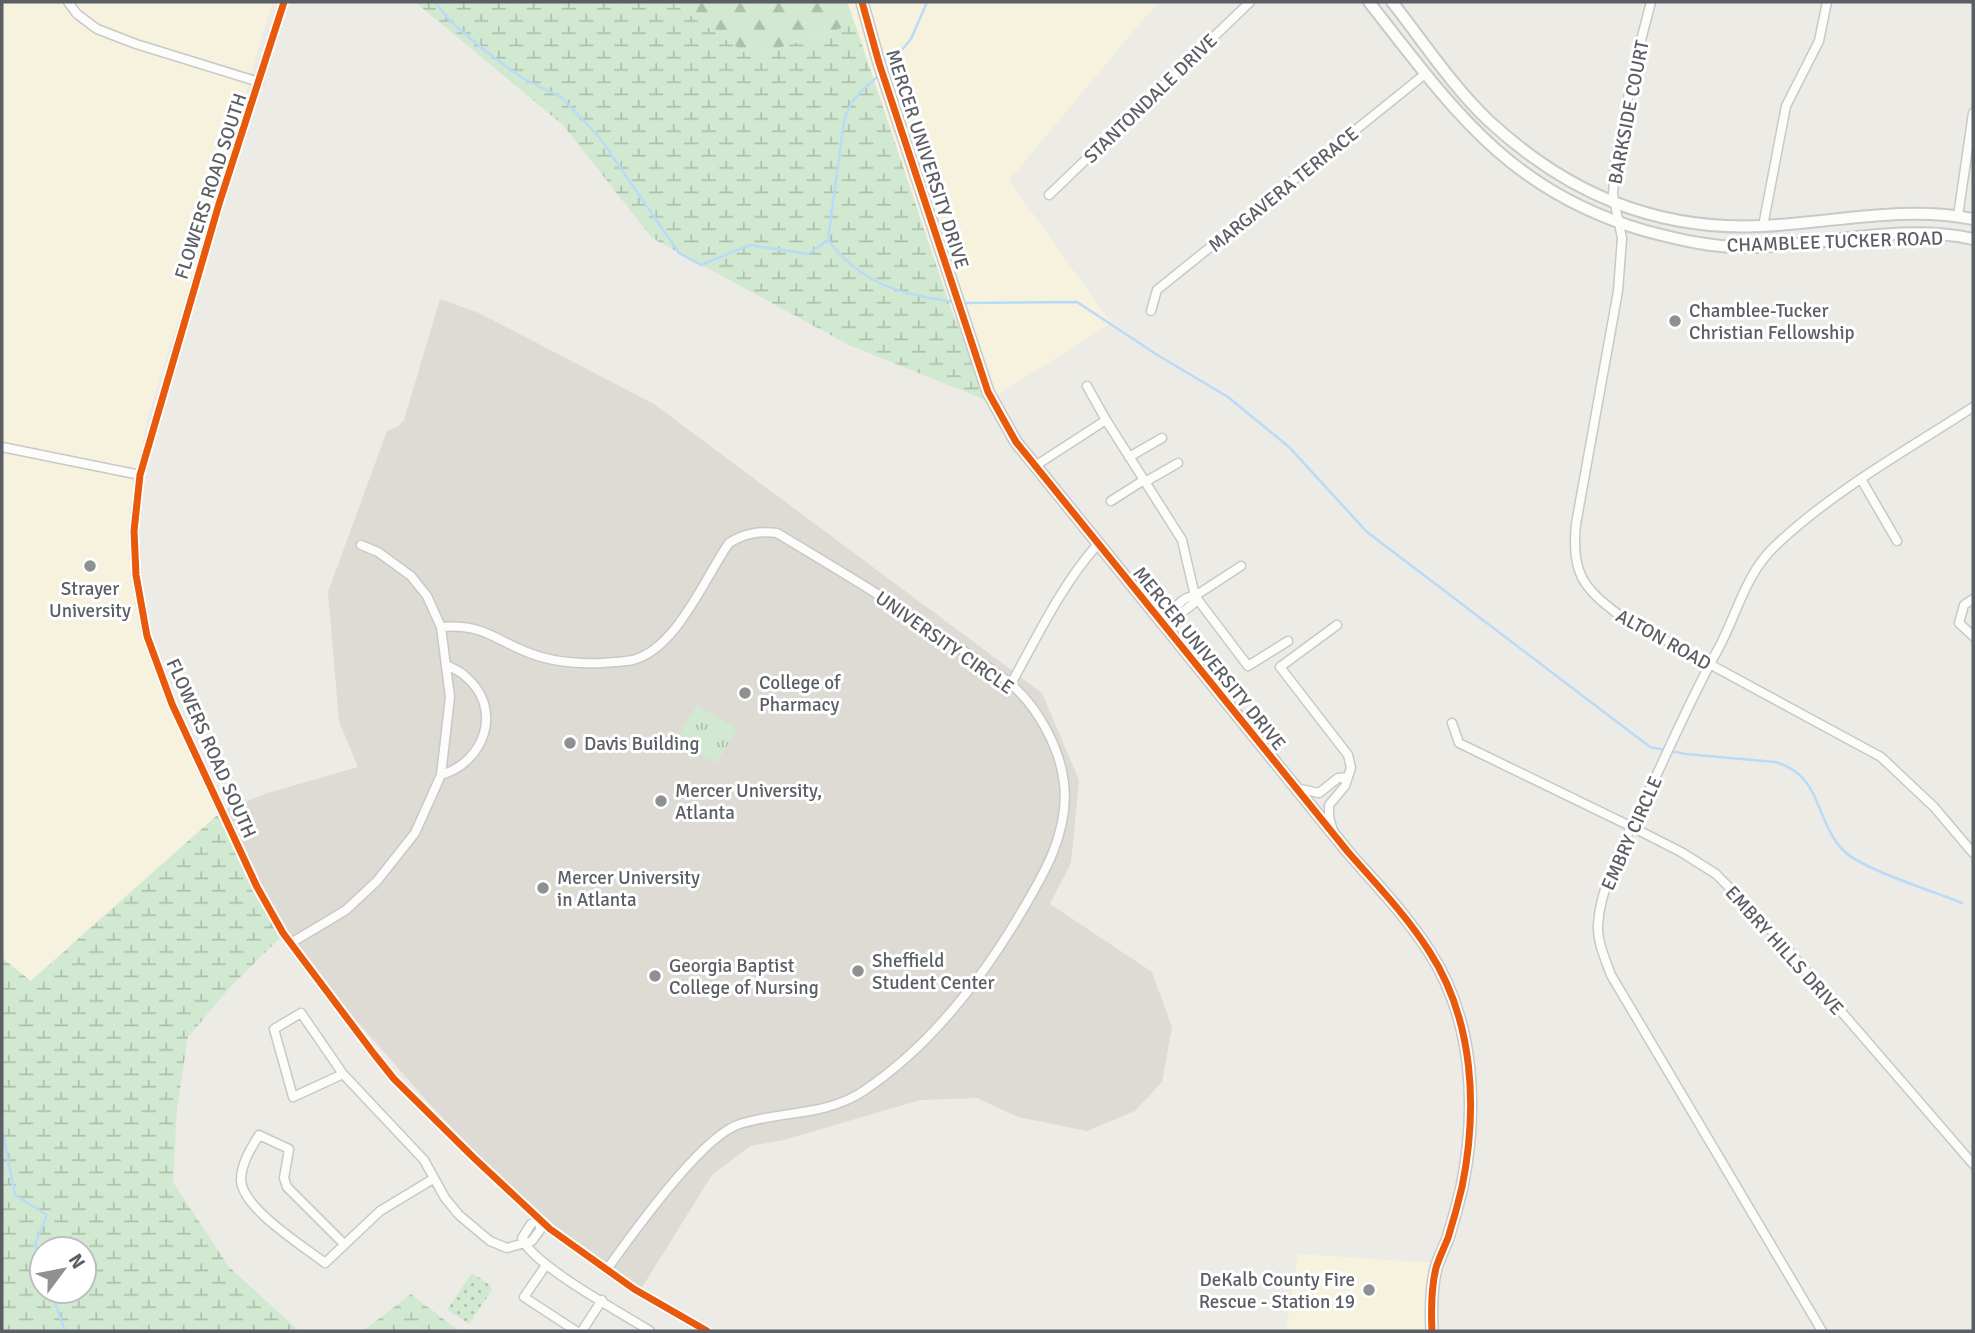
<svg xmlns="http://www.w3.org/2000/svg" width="1975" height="1333" font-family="Signika,sans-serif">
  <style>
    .commercial { fill: #f6f2de }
    .education { fill: #dddbd4 }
    .grass { fill: url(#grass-tufts) }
    .forest { fill: url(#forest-firs) }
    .wetland { fill: url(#wetland-marsh); fill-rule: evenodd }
    .park { fill: url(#park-dots) }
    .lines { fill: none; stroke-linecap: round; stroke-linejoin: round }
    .stream { stroke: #b9dbf8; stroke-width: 2.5 }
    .street-casing { stroke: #c8c8c7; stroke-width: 11 }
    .secondary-casing { stroke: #c8c9c8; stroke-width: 14 }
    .street { stroke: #fcfcfb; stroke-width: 8 }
    .secondary { stroke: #fcfcfb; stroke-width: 10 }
    .cycleway-casing { stroke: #fff; stroke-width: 11 }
    .cycleway { stroke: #e8590c; stroke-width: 7 }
    .poi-dot { fill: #8e9092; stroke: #fff; stroke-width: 2.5 }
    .labels { text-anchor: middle; stroke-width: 6; stroke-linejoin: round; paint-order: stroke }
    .street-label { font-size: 19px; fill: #5b5f65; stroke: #fff }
    .poi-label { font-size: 19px; fill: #5b5f65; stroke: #fff; text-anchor: start }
  </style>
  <defs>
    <pattern id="grass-tufts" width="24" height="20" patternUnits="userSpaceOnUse" patternTransform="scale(1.75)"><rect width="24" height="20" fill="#d2e9d1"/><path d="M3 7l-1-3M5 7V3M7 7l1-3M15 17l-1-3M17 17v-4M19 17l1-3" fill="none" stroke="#adc0ad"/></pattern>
    <pattern id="forest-firs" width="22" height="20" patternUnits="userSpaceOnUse" patternTransform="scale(1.75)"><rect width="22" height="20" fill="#d2e9d1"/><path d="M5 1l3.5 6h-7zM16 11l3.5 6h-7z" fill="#adc0ad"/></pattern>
    <pattern id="wetland-marsh" width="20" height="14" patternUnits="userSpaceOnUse" patternTransform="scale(1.75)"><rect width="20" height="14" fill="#d2e9d1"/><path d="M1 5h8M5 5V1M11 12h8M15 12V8" fill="none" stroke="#adc0ad"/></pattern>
    <pattern id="park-dots" width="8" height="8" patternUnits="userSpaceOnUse" patternTransform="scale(1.75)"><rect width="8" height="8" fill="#d2e9d1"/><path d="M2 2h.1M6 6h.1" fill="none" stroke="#adc0ad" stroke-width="1.8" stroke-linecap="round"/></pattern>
  </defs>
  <rect width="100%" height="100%" fill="#ecebe6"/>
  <path class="commercial" d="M 2,2 L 273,2 L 255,58 L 239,125 L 146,423 L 134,506 L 140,619 L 223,810 L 30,981 L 2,958 Z
    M 847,2 L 1158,2 L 1009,180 L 1111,323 L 988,401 L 950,306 Z
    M 1298,1254 L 1437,1263 L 1434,1331 L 1286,1331 Z"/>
  <path class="education" d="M 440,299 L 479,313 L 654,404 L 1042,693 L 1079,780 L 1071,863 L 1050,904 L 1152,972 L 1172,1027 L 1162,1082 L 1135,1111 L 1087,1131 L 1018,1117 L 977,1098 L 920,1100 L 784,1140 L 750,1146 L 712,1175 L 641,1289 L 585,1253 L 491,1169 L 434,1109 L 282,936 L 223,810 L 268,793 L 358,767 L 339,721 L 328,592 L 387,431 L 397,427 L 404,420 Z"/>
  <path class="grass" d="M 697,705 L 737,729 L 716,764 L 676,740 Z"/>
  <path class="forest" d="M 671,2 L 847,2 L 855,24 L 751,57 Z"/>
  <path class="wetland" d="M 415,2 L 671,2 L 751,57 L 855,24 L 950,306 L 988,401 L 849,345 L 652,238 L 563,125 Z
    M 223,810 L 282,936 L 233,984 L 188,1037 L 177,1108 L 173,1182 L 229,1267 L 299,1331 L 2,1331 L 2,958 L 31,981 ZM 42,1249 L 84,1249 L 84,1291 L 42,1291 Z
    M 411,1294 L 459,1331 L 363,1331 Z"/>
  <path class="park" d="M 472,1273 L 490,1285 L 492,1290 L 469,1324 L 447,1310 Z"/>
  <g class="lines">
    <path class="stream" d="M 435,2 L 450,21 L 483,49 L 522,78 L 561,97 L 600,138 L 679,253 L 701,265 L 750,245 L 808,254 L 828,240 L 844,121 C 850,101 860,91 876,78
      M 886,69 L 911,39 L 927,2
      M 828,240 C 864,286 898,293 954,302
      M 964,303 L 1077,302 L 1159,356 L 1228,397 L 1289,447 L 1367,532 L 1650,747 L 1686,754 L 1775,762 C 1823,775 1814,821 1844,851 C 1862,869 1935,892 1962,903
      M 2,1128 L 15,1195 L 47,1215 L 35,1244 L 42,1265
      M 51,1291 L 65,1331"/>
    <defs>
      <path id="street" d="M 68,2 L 77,14 L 97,29 L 136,44 L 259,82
        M 284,2 L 219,204 L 140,475 L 134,531 L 136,575 L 147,636 L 172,704 L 257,887 L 283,933 L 374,1054 L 394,1079 L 474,1158 L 550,1229 L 634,1289 L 707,1331
        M 1651,2 L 1636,59 L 1615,162 L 1613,195 L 1622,238 L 1618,291 L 1576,524 C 1571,572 1582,587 1619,615 L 1881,757 L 1934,807 L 1973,853
        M 1049,195 L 1250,2
        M 1958,216 L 1973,113
        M 1763,226 L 1786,106 L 1819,41 L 1827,2
        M 1151,311 L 1157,290 L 1425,74
        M 1087,386 L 1106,420 L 1182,540 L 1195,596 L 1248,666 L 1288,641
        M 2,447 L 140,475
        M 1129,457 L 1162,438
        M 1035,466 L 1106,420
        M 1861,479 L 1897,541
        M 1145,482 L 1178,463
        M 1111,501 L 1144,480
        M 1973,599 L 1964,605 L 1959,623 L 1973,636
        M 1174,614 L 1180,614 L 1193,604 L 1195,596
        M 1162,624 C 1174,613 1178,597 1195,596 L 1241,566
        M 441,627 C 479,624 490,636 522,650 C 546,661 575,664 601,663 C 611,662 623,662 633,660 C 677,648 704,579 729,543 C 745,533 759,531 777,533 C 837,569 897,605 955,645 C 974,658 996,671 1013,686 C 1039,709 1060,749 1064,783 C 1070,834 1041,879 1016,921 C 976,987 927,1049 862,1092 C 825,1116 781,1111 740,1124 C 702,1135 632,1235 607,1269
        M 1011,684 C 1037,637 1061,586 1097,545
        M 1452,723 L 1459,743 L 1632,827 L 1681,852 L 1716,874 L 1769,928 L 1973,1164
        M 441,775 C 485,762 504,708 465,676 C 460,671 452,668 446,665
        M 1296,788 L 1319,793 L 1338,778 L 1347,777
        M 1333,831 L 1329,817 L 1329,805 L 1345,786 L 1351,768 L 1348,755 L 1280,667 L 1337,625
        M 291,943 L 346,910 L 377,881 L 415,833 L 441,775 L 450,697 L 441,627 L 427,596 L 411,576 L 378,552 L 361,545
        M 343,1074 L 293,1097 L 274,1029 L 301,1013 L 343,1074 L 424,1160 L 445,1198 L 459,1215 L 490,1241 L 507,1248 L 532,1241 L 540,1230 L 540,1219
        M 540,1219 L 531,1224 L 522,1238 C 532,1265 622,1313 650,1331
        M 344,1244 L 287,1187 L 284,1178 L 289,1149 L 259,1135 C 251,1148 241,1164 241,1180 C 242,1208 303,1246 325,1263 L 380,1211 L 433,1179
        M 546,1265 L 524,1297 L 576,1331
        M 582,1331 L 602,1300
        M 1822,1331 L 1611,975 C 1605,959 1597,941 1598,924 C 1601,880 1630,831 1649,791 C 1671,745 1691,698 1716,653 C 1736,618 1744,576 1774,547 C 1831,492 1907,450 1973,407"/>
      <path id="secondary" d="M 862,2 L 879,63 L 988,392 L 1016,442 L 1348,852 C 1376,884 1406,915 1429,951 C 1474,1020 1478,1108 1462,1187 C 1458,1204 1453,1222 1448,1238 C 1444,1248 1439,1258 1436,1268 C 1431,1288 1431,1310 1432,1331
        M 1369,2 C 1452,108 1509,192 1646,231 C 1680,240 1714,248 1750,247 C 1824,246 1901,223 1973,239
        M 1392,2 C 1423,41 1452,86 1489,121 C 1567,193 1655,231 1762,226 C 1831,223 1904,205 1973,219"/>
    </defs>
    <use href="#street" class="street-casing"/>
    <use href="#secondary" class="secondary-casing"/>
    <use href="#street" class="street"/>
    <use href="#secondary" class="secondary"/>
    <defs>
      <path id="cycleway" d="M 284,2 L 219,204 L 140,475 L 134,531 L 136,575 L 147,636 L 172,704 L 257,887 L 283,933 L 374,1054 L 394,1079 L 474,1158 L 550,1229 L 634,1289 L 707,1331
        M 862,2 L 879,63 L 988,392 L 1016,442 L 1348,852 C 1376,884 1406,915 1429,951 C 1474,1020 1478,1108 1462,1187 C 1458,1204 1453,1222 1448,1238 C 1444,1248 1439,1258 1436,1268 C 1431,1288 1431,1310 1432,1331"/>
    </defs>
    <use href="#cycleway" class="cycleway-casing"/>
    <use href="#cycleway" class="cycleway"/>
  </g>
  <g class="poi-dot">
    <circle cx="1675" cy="321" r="7"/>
    <circle cx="90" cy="566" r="7"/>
    <circle cx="745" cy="693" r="7"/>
    <circle cx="570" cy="743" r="7"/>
    <circle cx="661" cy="801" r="7"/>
    <circle cx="543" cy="888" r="7"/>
    <circle cx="858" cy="971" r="7"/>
    <circle cx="655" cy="976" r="7"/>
    <circle cx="1369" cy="1290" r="7"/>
  </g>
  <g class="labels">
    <g class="street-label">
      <text transform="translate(1150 98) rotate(-44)" y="7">STANTONDALE DRIVE</text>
      <text transform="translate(1628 112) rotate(-79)" y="7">BARKSIDE COURT</text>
      <text transform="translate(928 159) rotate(72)" y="7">MERCER UNIVERSITY DRIVE</text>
      <text transform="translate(210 186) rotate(-72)" y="7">FLOWERS ROAD SOUTH</text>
      <text transform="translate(1283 189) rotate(-39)" y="7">MARGAVERA TERRACE</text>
      <text transform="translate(1835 241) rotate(-2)" y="7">CHAMBLEE TUCKER ROAD</text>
      <text transform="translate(1664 639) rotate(29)" y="7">ALTON ROAD</text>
      <text transform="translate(945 642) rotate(35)" y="7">UNIVERSITY CIRCLE</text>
      <text transform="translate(1210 658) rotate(51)" y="7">MERCER UNIVERSITY DRIVE</text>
      <text transform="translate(212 748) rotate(66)" y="7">FLOWERS ROAD SOUTH</text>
      <text transform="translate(1631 833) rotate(-66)" y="7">EMBRY CIRCLE</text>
      <text transform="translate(1785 950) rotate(48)" y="7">EMBRY HILLS DRIVE</text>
    </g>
    <g class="poi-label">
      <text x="1689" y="317">Chamblee-Tucker<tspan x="1689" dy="22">Christian Fellowship</tspan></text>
      <text x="90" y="595" text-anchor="middle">Strayer<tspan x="90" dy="22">University</tspan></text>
      <text x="759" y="689">College of<tspan x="759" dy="22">Pharmacy</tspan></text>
      <text x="584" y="750">Davis Building</text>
      <text x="675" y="797">Mercer University,<tspan x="675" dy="22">Atlanta</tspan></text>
      <text x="557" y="884">Mercer University<tspan x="557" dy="22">in Atlanta</tspan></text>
      <text x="872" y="967">Sheffield<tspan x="872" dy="22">Student Center</tspan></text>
      <text x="669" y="972">Georgia Baptist<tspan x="669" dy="22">College of Nursing</tspan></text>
      <text x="1355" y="1286" text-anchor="end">DeKalb County Fire<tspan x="1355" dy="22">Rescue - Station 19</tspan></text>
    </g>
  </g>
  <rect width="1975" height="1333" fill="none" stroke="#5b5f65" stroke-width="7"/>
  <g transform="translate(63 1270) rotate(58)"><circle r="33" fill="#ffffff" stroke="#bdbfc1" stroke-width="2"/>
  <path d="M0-5L12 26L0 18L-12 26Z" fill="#8e9092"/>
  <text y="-10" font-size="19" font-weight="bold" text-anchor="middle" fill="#5b5f65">N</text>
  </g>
</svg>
